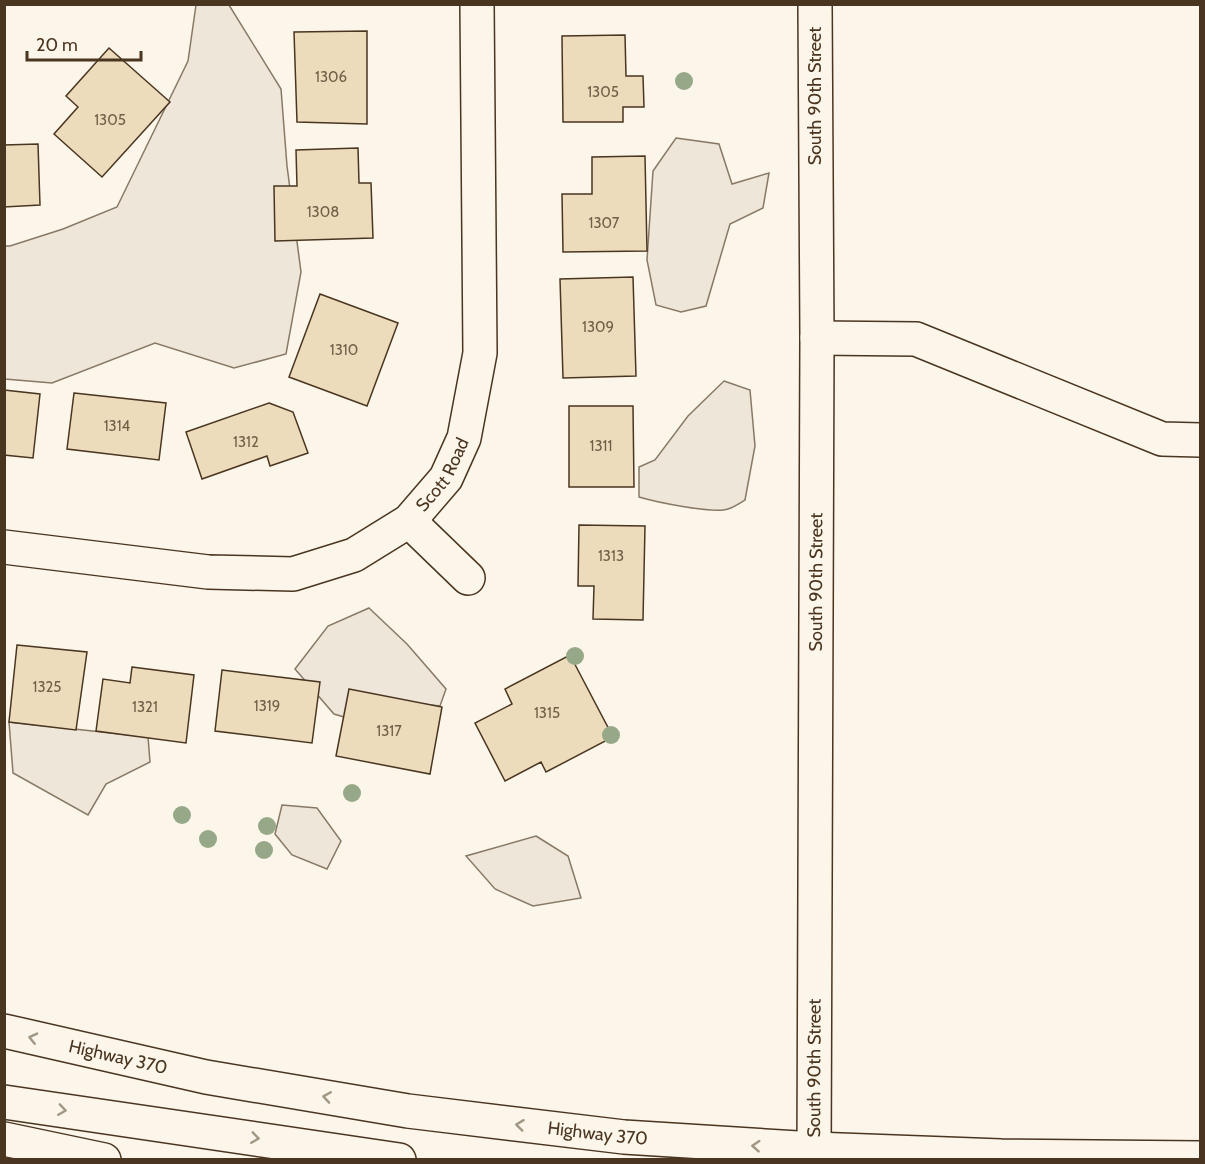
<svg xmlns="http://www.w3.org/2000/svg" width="1205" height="1164" font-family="Cabin,sans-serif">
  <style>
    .green { fill: #ede6d9; stroke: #887966; stroke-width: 1.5 }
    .building { fill: #ecdcbc; stroke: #4a3520; stroke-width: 1.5 }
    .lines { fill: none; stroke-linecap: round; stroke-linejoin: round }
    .minor-casing { stroke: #4a3520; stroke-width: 36 }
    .highway-casing { stroke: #4a3520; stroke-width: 36 }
    .minor { stroke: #fbf6e9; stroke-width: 33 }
    .highway { stroke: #fbf6e9; stroke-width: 33 }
    .tree { fill: #96a887 }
    .oneway { stroke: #a29684 }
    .labels { text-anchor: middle; stroke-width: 4.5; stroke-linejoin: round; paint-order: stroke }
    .number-label { font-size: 15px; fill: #725f47 }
    .street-label { font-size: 18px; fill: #4a3520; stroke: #fbf6e9 }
  </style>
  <rect width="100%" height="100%" fill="#fbf6e9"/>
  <path class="green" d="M 196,5 L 229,5 L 281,89 L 287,166 L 301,272 L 286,354 L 234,368 L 155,343 L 52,383 L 5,379 L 5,246 L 10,246 L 63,229 L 117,207 L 188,61 Z
    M 676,138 L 719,144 L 732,184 L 769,173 L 763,208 L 730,224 L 706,306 L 681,312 L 656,305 L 647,260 L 653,171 Z
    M 724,381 L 750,390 L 755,446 L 745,500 C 740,503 734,507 728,509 C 713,514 656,502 639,497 L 639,467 L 655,460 L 688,416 Z
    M 369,608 L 407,644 L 446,689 L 440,706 L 389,700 L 364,723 L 334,714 L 295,669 L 328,626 Z
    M 9,722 L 148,737 L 150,762 L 106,784 L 88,815 L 13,773 Z
    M 282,805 L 317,808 L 341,841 L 327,869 L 292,855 L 275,834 Z
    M 536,836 L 568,856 L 581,898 L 533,906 L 495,889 L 466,856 Z"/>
  <path class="building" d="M 367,31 L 367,124 L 297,122 L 294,32 Z
    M 625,35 L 626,76 L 643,76 L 644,107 L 623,107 L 623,122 L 563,122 L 562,36 Z
    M 109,48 L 170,102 L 102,177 L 54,134 L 78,107 L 66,96 Z
    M 38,144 L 40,205 L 4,207 L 4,145 Z
    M 358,148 L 359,183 L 371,183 L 373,238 L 275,241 L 274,186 L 297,186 L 296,150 Z
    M 645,156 L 647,251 L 563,252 L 562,194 L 592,194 L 592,157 Z
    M 633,277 L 636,376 L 563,378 L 560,279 Z
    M 320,294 L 398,323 L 367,406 L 289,377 Z
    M 4,390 L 40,394 L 33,458 L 4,455 Z
    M 74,393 L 166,403 L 159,460 L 67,449 Z
    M 269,403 L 293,412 L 308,453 L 270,466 L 267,456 L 202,479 L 186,432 Z
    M 569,406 L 633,406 L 634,487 L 569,487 Z
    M 579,525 L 645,526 L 643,620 L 593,619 L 594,586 L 578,586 Z
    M 17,645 L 87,652 L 76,730 L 9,722 Z
    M 570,655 L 613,737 L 546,772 L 541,762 L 505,781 L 475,723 L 512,704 L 505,689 Z
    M 132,667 L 194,675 L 186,743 L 96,731 L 103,679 L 130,683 Z
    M 222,670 L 320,682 L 312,743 L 215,731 Z
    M 349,689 L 442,707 L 430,774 L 336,756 Z"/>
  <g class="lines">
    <defs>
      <g id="minor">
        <path d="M 817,338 L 916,339 L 1162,439 L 1200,440"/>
        <path d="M 409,521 L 468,578"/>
        <path id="s1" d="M 4,547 L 208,572 L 293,574 L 354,555 L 409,521 L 446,478 L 464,438 L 480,353 L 477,4"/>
        <path id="s2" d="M 814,1160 L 817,338 L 815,4"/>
      </g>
      <g id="highway">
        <path id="s3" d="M 4,1031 L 206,1077 L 408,1111 L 624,1137 L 814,1149 L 1001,1156 L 1200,1158"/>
        <path d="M 4,1102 L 399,1160"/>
        <path d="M 4,1139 L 104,1160"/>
      </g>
    </defs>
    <use href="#minor" class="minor-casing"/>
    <use href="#highway" class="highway-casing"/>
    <use href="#minor" class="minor"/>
    <use href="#highway" class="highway"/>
  </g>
  <g class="tree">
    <circle cx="684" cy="81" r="9"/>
    <circle cx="575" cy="656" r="9"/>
    <circle cx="611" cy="735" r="9"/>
    <circle cx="352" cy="793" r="9"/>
    <circle cx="182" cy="815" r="9"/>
    <circle cx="267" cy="826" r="9"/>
    <circle cx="208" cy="839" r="9"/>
    <circle cx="264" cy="850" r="9"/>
  </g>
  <defs><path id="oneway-chevron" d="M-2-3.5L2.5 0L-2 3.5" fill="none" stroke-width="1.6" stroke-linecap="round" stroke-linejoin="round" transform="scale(1.5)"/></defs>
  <g class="oneway">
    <use href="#oneway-chevron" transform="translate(33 1038) rotate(-167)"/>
    <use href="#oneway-chevron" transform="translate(327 1097) rotate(-171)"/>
    <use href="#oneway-chevron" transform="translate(62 1110) rotate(8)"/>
    <use href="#oneway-chevron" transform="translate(520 1125) rotate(-173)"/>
    <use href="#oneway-chevron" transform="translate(255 1138) rotate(8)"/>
    <use href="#oneway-chevron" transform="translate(756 1146) rotate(-176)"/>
  </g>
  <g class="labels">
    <g class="number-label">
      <text x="331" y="82">1306</text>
      <text x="603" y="97">1305</text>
      <text x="110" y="125">1305</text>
      <text x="323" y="217">1308</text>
      <text x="604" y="228">1307</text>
      <text x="598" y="332">1309</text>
      <text x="344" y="355">1310</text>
      <text x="117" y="431">1314</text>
      <text x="246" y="447">1312</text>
      <text x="601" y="451">1311</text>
      <text x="611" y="561">1313</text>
      <text x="47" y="692">1325</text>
      <text x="267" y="711">1319</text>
      <text x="145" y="712">1321</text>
      <text x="547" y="718">1315</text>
      <text x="389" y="736">1317</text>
    </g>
    <g class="street-label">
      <text transform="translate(815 96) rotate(-90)" y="6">South 90th Street</text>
      <text dy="6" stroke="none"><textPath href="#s1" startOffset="477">Scott Road</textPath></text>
      <text dy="6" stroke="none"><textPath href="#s2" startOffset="578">South 90th Street</textPath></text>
      <text dy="6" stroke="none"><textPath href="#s3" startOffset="117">Highway 370</textPath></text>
      <text dy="6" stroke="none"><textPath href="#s2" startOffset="92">South 90th Street</textPath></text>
      <text dy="6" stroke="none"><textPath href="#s3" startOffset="603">Highway 370</textPath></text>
    </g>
  </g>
  <rect width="1205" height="1164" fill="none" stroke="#4a3520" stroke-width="12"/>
  <path d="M27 51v9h114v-9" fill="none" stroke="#4a3520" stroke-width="3"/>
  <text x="36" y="51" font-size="18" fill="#4a3520" stroke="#fbf6e9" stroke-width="4.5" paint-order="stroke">20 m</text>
</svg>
